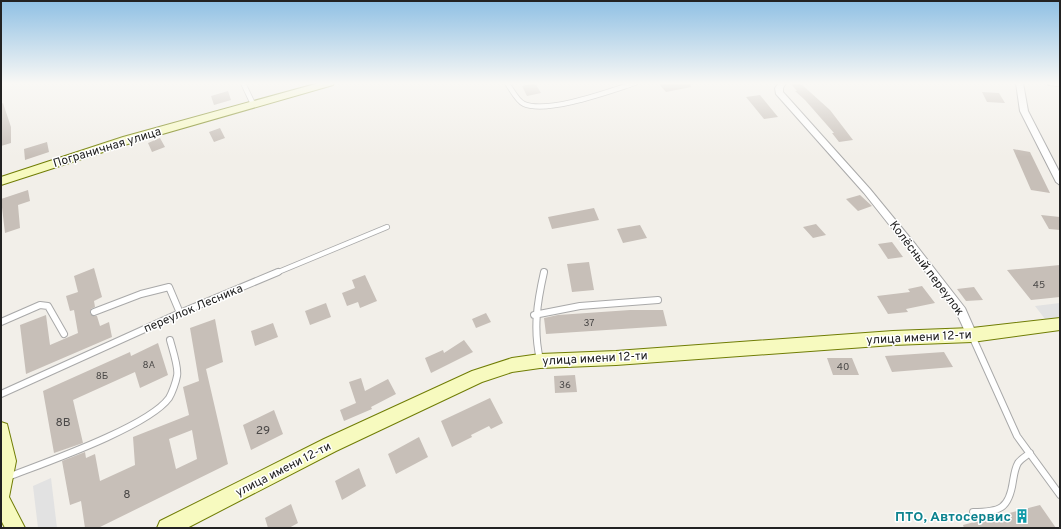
<svg xmlns="http://www.w3.org/2000/svg" width="1061" height="529" font-family="Overpass,sans-serif">
  <style>
    .parking { fill: #e2e2e2 }
    .building { fill: #c7bfb8; fill-rule: evenodd }
    .lines { fill: none; stroke-linecap: round; stroke-linejoin: round }
    .lane-far1-casing { stroke: #a9a9a9; stroke-width: 6 }
    .lane-casing { stroke: #a9a9a9; stroke-width: 8 }
    .street-casing { stroke: #a9a9a9; stroke-width: 2 }
    .secondary-casing { stroke: #707d05; stroke-width: 2 }
    .lane-far1 { stroke: #fff; stroke-width: 4.5 }
    .lane { stroke: #fff; stroke-width: 6 }
    .street { fill: #fff; fill-rule: evenodd }
    .secondary { fill: #f7fabf; fill-rule: evenodd }
    .labels { text-anchor: middle; stroke-width: 3; stroke-linejoin: round; paint-order: stroke }
    .number-label { font-size: 10px; fill: #4b4948 }
    .street-label { font-size: 12px; fill: #222; stroke: #fff }
    .near-number-label { font-size: 12px; fill: #4b4948 }
    .near-culture-label { font-size: 14px; font-weight: bold; fill: #0d838f; stroke: #fff; text-anchor: end }
  </style>
  <rect width="100%" height="100%" fill="#f2efe9"/>
  <path class="parking" d="M 1060,303 L 1060,317 L 1045,319 L 1035,306 Z
    M 51,478 L 57,528 L 38,528 L 33,486 Z"/>
  <path class="building" d="M 535,83 L 541,93 L 527,96 L 522,86 Z
    M 658,83 L 690,83 L 691,87 L 666,92 Z
    M 794,83 L 800,83 L 830,110 L 853,140 L 839,142 L 832,133 L 834,133 L 805,100 L 795,91 L 797,91 L 792,85 Z
    M 228,91 L 231,100 L 214,105 L 211,96 Z
    M 982,92 L 999,93 L 1005,103 L 987,102 Z
    M 760,95 L 778,117 L 764,119 L 746,97 Z
    M 3,103 L 11,127 L 11,143 L 1,146 L 1,104 Z
    M 220,128 L 225,138 L 214,142 L 209,132 Z
    M 160,138 L 165,147 L 152,152 L 148,143 Z
    M 47,142 L 49,152 L 25,160 L 24,149 Z
    M 1013,149 L 1030,152 L 1050,193 L 1031,190 Z
    M 28,190 L 30,201 L 18,205 L 20,228 L 5,233 L 1,199 Z
    M 860,195 L 872,206 L 858,211 L 846,199 Z
    M 594,208 L 599,220 L 552,229 L 548,217 Z
    M 1041,215 L 1060,217 L 1060,230 L 1049,229 Z
    M 816,224 L 826,235 L 813,238 L 803,227 Z
    M 640,225 L 647,238 L 623,243 L 617,229 Z
    M 892,242 L 903,257 L 888,259 L 878,244 Z
    M 589,262 L 594,290 L 572,292 L 567,264 Z
    M 1060,265 L 1060,297 L 1031,300 L 1007,270 Z
    M 94,268 L 102,297 L 94,301 L 95,307 L 91,309 L 90,313 L 93,316 L 97,316 L 100,326 L 109,322 L 112,337 L 26,374 L 20,325 L 46,315 L 50,345 L 78,333 L 74,310 L 70,311 L 66,296 L 78,292 L 74,276 Z
    M 365,275 L 377,301 L 360,308 L 358,302 L 347,306 L 342,293 L 355,288 L 352,280 Z
    M 922,286 L 935,303 L 906,309 L 908,312 L 888,314 L 877,296 L 910,292 L 908,289 Z
    M 974,287 L 983,300 L 966,301 L 957,289 Z
    M 326,303 L 331,317 L 310,325 L 305,311 Z
    M 630,310 L 663,310 L 667,326 L 546,334 L 544,318 L 558,315 Z
    M 486,313 L 491,322 L 476,328 L 472,319 Z
    M 215,319 L 223,362 L 206,369 L 228,464 L 98,528 L 85,528 L 81,501 L 70,505 L 62,461 L 85,452 L 86,458 L 95,454 L 100,481 L 135,465 L 133,437 L 189,415 L 183,387 L 199,381 L 190,328 ZM 192,430 L 197,459 L 176,469 L 169,439 Z
    M 273,323 L 278,337 L 255,346 L 251,331 Z
    M 464,340 L 473,352 L 431,373 L 425,358 L 443,350 L 444,353 Z
    M 158,343 L 168,375 L 140,388 L 135,372 L 73,400 L 83,443 L 54,453 L 43,391 L 130,352 L 131,356 Z
    M 944,352 L 953,367 L 892,372 L 885,356 Z
    M 827,358 L 852,358 L 859,375 L 833,375 Z
    M 575,375 L 577,392 L 555,393 L 554,376 Z
    M 361,378 L 365,391 L 388,379 L 396,394 L 371,407 L 372,409 L 344,421 L 340,410 L 356,403 L 349,382 Z
    M 490,398 L 503,423 L 491,429 L 489,426 L 471,435 L 472,437 L 452,447 L 441,421 Z
    M 274,410 L 283,434 L 251,450 L 243,425 Z
    M 419,437 L 428,457 L 396,474 L 388,454 Z
    M 359,468 L 366,486 L 342,500 L 335,481 Z
    M 291,504 L 298,523 L 289,528 L 268,528 L 265,518 Z
    M 1040,505 L 1056,528 L 964,528 L 963,525 Z"/>
  <g class="lines">
    <defs>
      <path id="lane-far1" d="M 243,83 L 253,104
        M 507,83 C 512,90 517,101 524,104 C 548,114 610,91 635,83
        M 1050,83 L 1060,84
        M 276,273 L 387,227"/>
      <path id="lane" d="M 94,312 L 141,294 L 169,287 L 180,313
        M 534,315 L 580,306 L 658,300
        M 1,322 L 40,305 L 48,306 L 64,334
        M 972,336 L 1017,436 L 1060,495
        M 540,360 C 533,329 537,303 544,272
        M 1,394 L 180,313 L 278,272
        M 8,477 C 44,463 148,427 169,398 C 172,393 176,382 177,376 C 179,368 172,348 170,340
        M 973,512 C 1000,512 1009,509 1013,481 C 1014,475 1015,468 1018,463 C 1021,459 1026,456 1030,453"/>
      <path id="street" d="M 779,83 L 786,83 L 783,88 L 783,92 L 870,189 L 916,245 L 965,308 L 977,335 L 976,338 L 972,340 L 968,338 L 957,314 L 910,251 L 864,193 L 776,94 L 775,88 Z
        M 1016,83 L 1023,83 L 1028,111 L 1060,173 L 1060,185 L 1056,182 L 1020,111 Z"/>
      <path id="secondary" d="M 319,83 L 334,83 L 333,85 L 131,143 L 1,185 L 1,177 L 123,137 Z
        M 1060,318 L 1060,330 L 972,342 L 893,345 L 616,365 L 540,368 L 512,372 L 482,382 L 336,451 L 187,528 L 157,528 L 160,521 L 324,439 L 472,371 L 512,358 L 540,354 L 616,351 L 893,331 L 972,328 Z
        M 1,422 L 7,424 L 16,461 L 9,497 L 25,528 L 5,528 L 1,520 Z"/>
    </defs>
    <use href="#lane-far1" class="lane-far1-casing"/>
    <use href="#lane" class="lane-casing"/>
    <use href="#street" class="street-casing"/>
    <use href="#secondary" class="secondary-casing"/>
    <use href="#lane-far1" class="lane-far1"/>
    <use href="#lane" class="lane"/>
    <use href="#street" class="street"/>
    <use href="#secondary" class="secondary"/>
  </g>
  <linearGradient id="sky" x2="0" y2="1"><stop stop-color="#8fc0e4"/><stop offset="0.53" stop-color="#f9f8f5"/><stop offset="1" stop-color="#f9f8f5" stop-opacity="0"/></linearGradient>
  <rect width="1061" height="157" fill="url(#sky)"/>
  <defs>
    <symbol id="building-bare" viewBox="-9 -9 18 18"><path d="M-4-6H4V6H1V3H-1V6H-4ZM-2.5-4.3h1.7v1.8h-1.7ZM.8-4.3h1.7v1.8H.8ZM-2.5-1h1.7V.8h-1.7ZM.8-1h1.7V.8H.8Z" fill="#0f9aa8" stroke="#fff" stroke-width="2.5" paint-order="stroke"/></symbol>
  </defs>
  <g fill-rule="evenodd">
    <use href="#building-bare" x="1012" y="506" width="20" height="20"/>
  </g>
  <g class="labels">
    <g class="number-label">
      <text x="1039" y="288">45</text>
      <text x="589" y="326">37</text>
      <text x="149" y="368">8А</text>
      <text x="843" y="370">40</text>
      <text x="102" y="379">8Б</text>
      <text x="565" y="388">36</text>
    </g>
    <g class="street-label">
      <text transform="translate(107 147) rotate(-17)" y="4">Пограничная улица</text>
      <text transform="translate(927 268) rotate(53)" y="4">Колёсный переулок</text>
      <text transform="translate(193 308) rotate(-23)" y="4">переулок Лесника</text>
      <text transform="translate(919 337) rotate(-3)" y="4">улица имени 12-ти</text>
      <text transform="translate(595 358) rotate(-3)" y="4">улица имени 12-ти</text>
      <text transform="translate(283 469) rotate(-27)" y="4">улица имени 12-ти</text>
    </g>
    <g class="near-number-label">
      <text x="63" y="426">8В</text>
      <text x="263" y="434">29</text>
      <text x="127" y="498">8</text>
    </g>
    <g class="near-culture-label">
      <text x="1011" y="521">ПТО, Автосервис</text>
    </g>
  </g>
  <rect width="1061" height="529" fill="none" stroke="#222222" stroke-width="4"/>
</svg>
